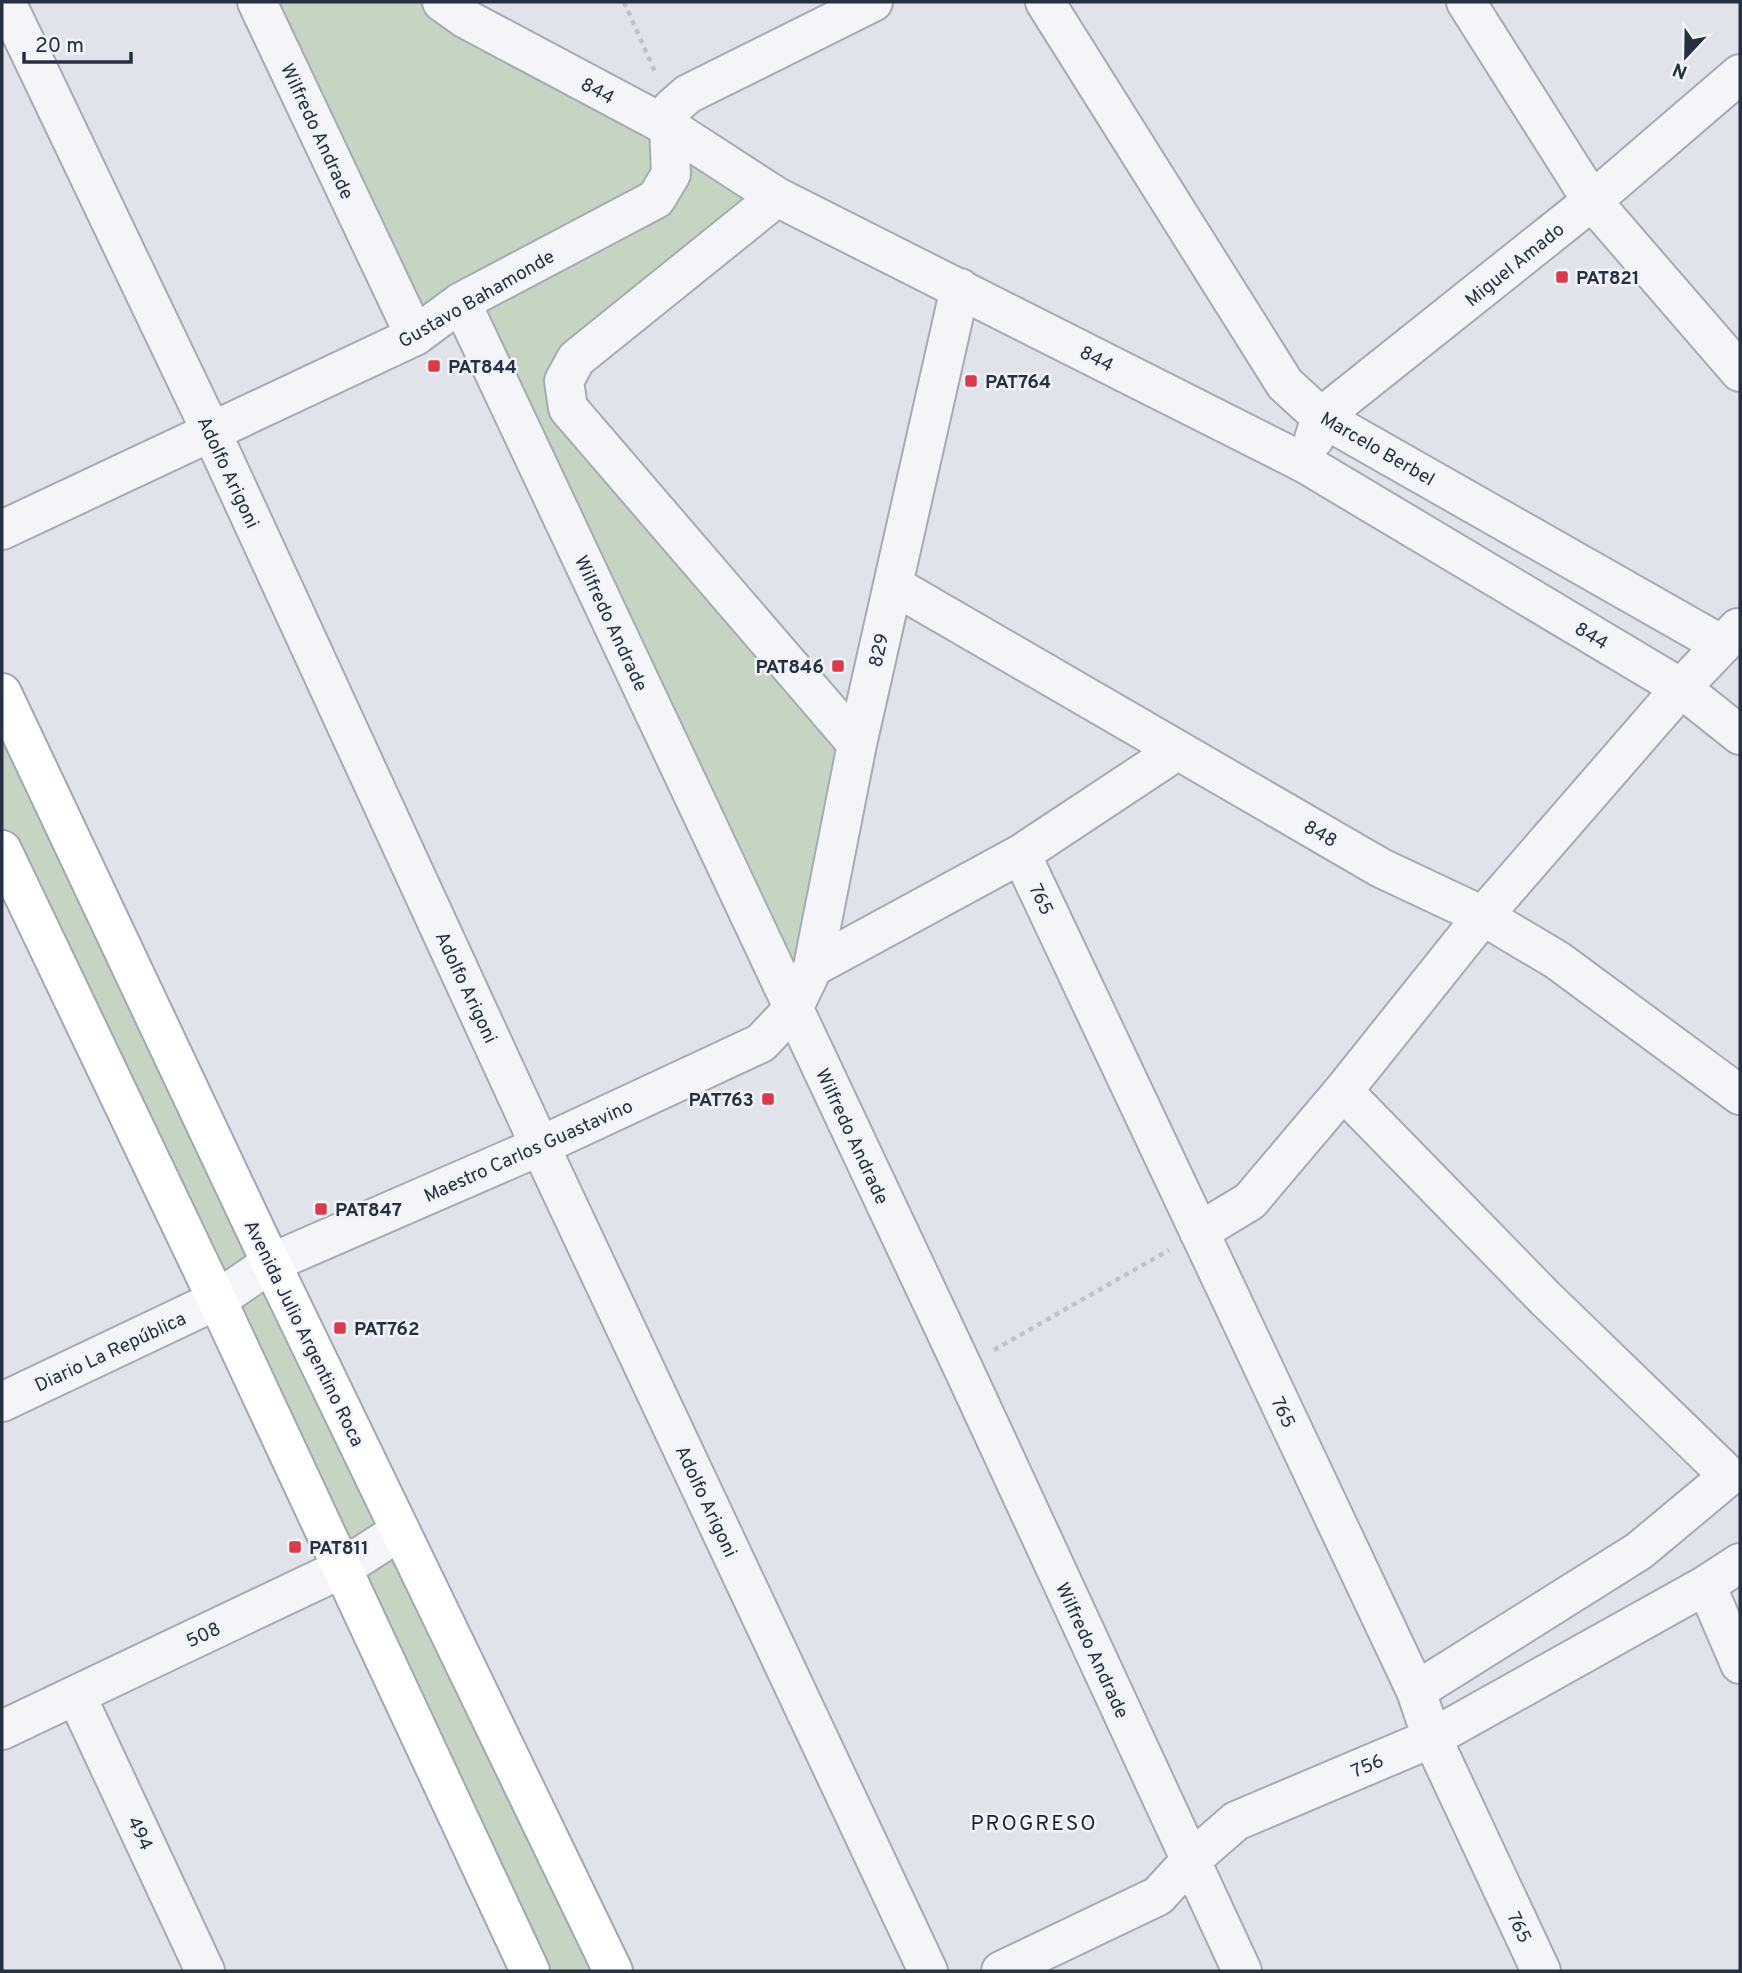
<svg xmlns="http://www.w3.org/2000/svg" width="1742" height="1973" font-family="Overpass,sans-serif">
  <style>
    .green { fill: #c5d5c1 }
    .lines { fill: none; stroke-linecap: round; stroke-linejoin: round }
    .minor-casing { stroke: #a5aab5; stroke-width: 42 }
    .major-casing { stroke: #9fa7b7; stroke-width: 42 }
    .path { stroke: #bec2c9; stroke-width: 4.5; stroke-dasharray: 5 5; stroke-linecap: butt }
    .minor { stroke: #f3f5f8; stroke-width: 38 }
    .major { stroke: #fff; stroke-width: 38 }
    .poi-dot { fill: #d83c4b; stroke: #f0f3f8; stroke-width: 2.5 }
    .labels { text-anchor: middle; stroke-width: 5; stroke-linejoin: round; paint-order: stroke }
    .street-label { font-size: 19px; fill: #273043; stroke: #f0f3f8 }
    .poi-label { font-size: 19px; font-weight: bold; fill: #273043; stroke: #f0f3f8; text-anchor: start }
    .neighbourhood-label { font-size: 21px; letter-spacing: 2px; fill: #1a2134; stroke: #f0f3f8 }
  </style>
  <rect width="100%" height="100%" fill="#e0e4ea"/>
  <path class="green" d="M 257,2 L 442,2 L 777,197 L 564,381 L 857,744 L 793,1009 L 461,303 L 415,336 Z
    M 2,693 L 613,1971 L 530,1971 L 2,850 Z"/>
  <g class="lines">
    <defs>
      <path id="minor" d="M 6,2 L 210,429 L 540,1146 L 928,1971
        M 257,2 L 415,336
        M 442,2 L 466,19 L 669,127 L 777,197 L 1306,464 L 1681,688 L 1740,735
        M 1045,2 L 1285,384 L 1321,417 L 1722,645
        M 1466,2 L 1592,201 L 1740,372
        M 777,197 L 576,359 L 564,381 L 568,408 L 857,744
        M 461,302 L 963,1368 L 1242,1971
        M 1314,439 L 1321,417 L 1592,201 L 1740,74
        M 2,530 L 415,336 L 461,302 L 656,199 L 671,174 L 669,127 L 672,108 L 688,94 L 873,2
        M 893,585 L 1381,868 L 1483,916 L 1557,960 L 1740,1095
        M 1021,854 L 1416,1691 L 1432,1738 L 1541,1971
        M 813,967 L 1021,854 L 1178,750
        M 1343,1091 L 1545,1298 L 1729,1476 L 1639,1551 L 1416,1691
        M 1199,1232 L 1250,1201 L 1343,1091 L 1483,916 L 1681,688 L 1738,628
        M 2,1402 L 217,1300 L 271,1263 L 540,1146 L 761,1043 L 793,1009 L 813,967 L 857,744 L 960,288
        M 1706,1585 L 1740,1664
        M 76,1695 L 205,1971
        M 2,1730 L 341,1569 L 400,1531
        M 1001,1971 L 1158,1896 L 1190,1861 L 1236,1821 L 1432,1738 L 1706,1585 L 1740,1563"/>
      <path id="major" d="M 2,693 L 271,1263 L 613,1971
        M 2,850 L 217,1300 L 530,1971"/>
    </defs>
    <use href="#minor" class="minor-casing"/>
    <use href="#major" class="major-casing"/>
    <path class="path" d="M 624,2 L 656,74
      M 994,1350 L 1169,1250"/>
    <use href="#minor" class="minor"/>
    <use href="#major" class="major"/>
  </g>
  <g class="poi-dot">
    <rect x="1555" y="270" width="14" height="14" rx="3.5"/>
    <rect x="427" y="359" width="14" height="14" rx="3.5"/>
    <rect x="964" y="374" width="14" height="14" rx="3.5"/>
    <rect x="831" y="659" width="14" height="14" rx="3.5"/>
    <rect x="761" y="1092" width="14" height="14" rx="3.5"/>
    <rect x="314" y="1202" width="14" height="14" rx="3.5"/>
    <rect x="333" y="1321" width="14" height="14" rx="3.5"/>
    <rect x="288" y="1540" width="14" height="14" rx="3.5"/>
  </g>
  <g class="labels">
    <g class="street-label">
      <text transform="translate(598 90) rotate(28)" y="7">844</text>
      <text transform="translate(318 131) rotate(65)" y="7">Wilfredo Andrade</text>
      <text transform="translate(1514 264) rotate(-39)" y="7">Miguel Amado</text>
      <text transform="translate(476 298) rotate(-30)" y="7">Gustavo Bahamonde</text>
      <text transform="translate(1097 358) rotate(27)" y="7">844</text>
      <text transform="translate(1378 448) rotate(30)" y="7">Marcelo Berbel</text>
      <text transform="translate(229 472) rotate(65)" y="7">Adolfo Arigoni</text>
      <text transform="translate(612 623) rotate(65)" y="7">Wilfredo Andrade</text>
      <text transform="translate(1592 635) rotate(31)" y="7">844</text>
      <text transform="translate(878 650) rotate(-77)" y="7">829</text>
      <text transform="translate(1321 833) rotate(30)" y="7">848</text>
      <text transform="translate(1042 899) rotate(65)" y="7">765</text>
      <text transform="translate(467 987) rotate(65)" y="7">Adolfo Arigoni</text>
      <text transform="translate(853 1136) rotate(65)" y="7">Wilfredo Andrade</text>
      <text transform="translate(528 1150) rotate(-24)" y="7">Maestro Carlos Guastavino</text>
      <text transform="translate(305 1333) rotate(64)" y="7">Avenida Julio Argentino Roca</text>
      <text transform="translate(110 1351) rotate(-25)" y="7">Diario La República</text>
      <text transform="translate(1284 1412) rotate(65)" y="7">765</text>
      <text transform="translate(707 1501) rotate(65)" y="7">Adolfo Arigoni</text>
      <text transform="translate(203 1634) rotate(-25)" y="7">508</text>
      <text transform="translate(1093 1650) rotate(65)" y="7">Wilfredo Andrade</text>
      <text transform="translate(1367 1765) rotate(-23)" y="7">756</text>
      <text transform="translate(141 1833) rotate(65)" y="7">494</text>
      <text transform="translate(1520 1927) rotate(65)" y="7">765</text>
    </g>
    <g class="poi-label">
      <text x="1576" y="284">PAT821</text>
      <text x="448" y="373">PAT844</text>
      <text x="985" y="388">PAT764</text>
      <text x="824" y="673" text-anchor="end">PAT846</text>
      <text x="754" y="1106" text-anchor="end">PAT763</text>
      <text x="335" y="1216">PAT847</text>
      <text x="354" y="1335">PAT762</text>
      <text x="309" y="1554">PAT811</text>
    </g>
    <g class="neighbourhood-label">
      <text x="1034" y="1830">PROGRESO</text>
    </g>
  </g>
  <rect width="1742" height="1973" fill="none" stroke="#273043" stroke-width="7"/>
  <g transform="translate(1686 56) rotate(202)" stroke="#f0f3f8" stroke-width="5" paint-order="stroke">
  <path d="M0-5L12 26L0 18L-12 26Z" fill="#273043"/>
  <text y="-10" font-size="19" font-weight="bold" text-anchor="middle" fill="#273043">N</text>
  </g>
  <path d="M24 52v10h107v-10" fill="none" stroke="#273043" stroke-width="3.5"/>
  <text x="35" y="52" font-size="21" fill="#273043" stroke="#f0f3f8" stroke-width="5" paint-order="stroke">20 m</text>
</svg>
